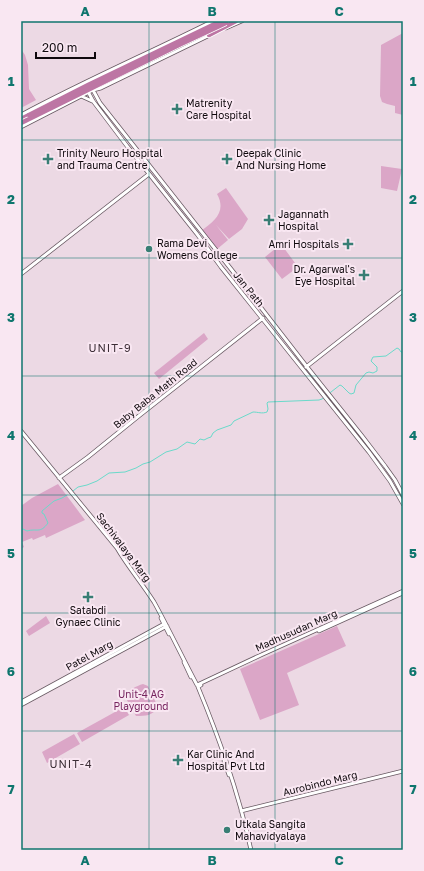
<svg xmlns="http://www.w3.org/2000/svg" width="424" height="871" font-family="'Golos Text',sans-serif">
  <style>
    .green { fill: #dba6c7 }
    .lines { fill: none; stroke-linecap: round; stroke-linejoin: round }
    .stream { stroke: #6ad9ca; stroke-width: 1 }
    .secondary-casing { stroke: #685962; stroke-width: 4.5 }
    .highway-casing { stroke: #fff; stroke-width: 6 }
    .secondary { stroke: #fff; stroke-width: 3 }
    .highway { stroke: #bd76a4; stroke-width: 4.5 }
    .highway-bridge-casing { stroke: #fff; stroke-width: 6; stroke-linecap: butt }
    .highway-bridge { stroke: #bd76a4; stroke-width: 4.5 }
    .grid { fill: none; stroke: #0f766e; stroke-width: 1; stroke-opacity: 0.55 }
    .poi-dot { fill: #387e74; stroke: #f9e7f2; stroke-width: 1.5 }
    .labels { text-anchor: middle; stroke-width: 4; stroke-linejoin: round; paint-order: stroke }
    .poi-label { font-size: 10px; fill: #0f090d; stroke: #f9e7f2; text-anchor: start }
    .street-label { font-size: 10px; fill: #0f090d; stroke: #f9e7f2 }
    .park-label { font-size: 10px; fill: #77245f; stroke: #f9e7f2 }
    .neighbourhood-label { font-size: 11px; letter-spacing: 1px; fill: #3c2e36; stroke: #f9e7f2 }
    .neatline { fill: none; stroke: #0f766e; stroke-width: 1.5 }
    .grid-label { font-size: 13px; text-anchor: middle; font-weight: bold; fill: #0f766e }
  </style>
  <rect width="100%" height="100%" fill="#ecd9e4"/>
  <path class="green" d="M 403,33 L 403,115 L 395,113 L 395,106 L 387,104 L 382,102 L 380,96 L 381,45 Z
    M 21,49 L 25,55 L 28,65 L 29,89 L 36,100 L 21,108 Z
    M 381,166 L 402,169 L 397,191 L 381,188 Z
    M 226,188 L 248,219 L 242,229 L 229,239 L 216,225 L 228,240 L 216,250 L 201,231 C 214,221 227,212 217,194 Z
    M 281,244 L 298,267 L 282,279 L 265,257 Z
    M 204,333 L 208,339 L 159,379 L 154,373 Z
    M 58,484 L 85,520 L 46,538 L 45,535 L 33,540 L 32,538 L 22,542 L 24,547 L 21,549 L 21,506 L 32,498 Z
    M 46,616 L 50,623 L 29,636 L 26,631 Z
    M 337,626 L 346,646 L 287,673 L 299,705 L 260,720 L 240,669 Z
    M 143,684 L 148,686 L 158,707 C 152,716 146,716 136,716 L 131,708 L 125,696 C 129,690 136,686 143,684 Z
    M 124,707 L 129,715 L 82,742 L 77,733 Z
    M 74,734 L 80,744 L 47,763 L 42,752 Z"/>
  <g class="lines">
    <path class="stream" d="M 73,491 L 78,487 L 87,485 L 97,481 L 109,473 L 125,472 L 136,468 L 143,464 L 150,462 L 166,452 L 177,449 L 187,442 L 195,444 L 200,439 L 204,440 L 208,438 L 211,437 L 213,433 L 217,430 L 231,425 L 234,421 L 253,412 C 258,412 262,414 267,412 L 268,409 L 267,403 L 268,402 L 319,400 L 322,399 L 340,385 L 342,386 L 349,393 L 351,394 L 354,393 L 356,385 L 366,373 L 369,372 L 373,373 L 377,371 L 377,367 L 371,361 L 373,357 L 386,356 L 397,348 L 399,349 L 401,352 L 403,352
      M 21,530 L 23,529 L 27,531 C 37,528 40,534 48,523 L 44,514 L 42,513 L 42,511 L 54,501 L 62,498 L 67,495"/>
    <defs>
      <path id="secondary" d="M 226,28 L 242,21
        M 88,81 L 100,103 L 231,269 L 307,367 L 362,436 L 385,466 L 395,480 L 403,495
        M 84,84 L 93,101 L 127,146 L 197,234 L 221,267 L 369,452 L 390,481 L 403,504
        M 81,96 L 92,101
        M 21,115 C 84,81 149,53 213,21
        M 21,127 L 93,90 L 101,88 L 210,35
        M 21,274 L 149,174
        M 306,367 L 403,291
        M 21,431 L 117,548 C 128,567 142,583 154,602 C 169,629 182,657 197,685 L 261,655 L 403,591
        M 59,478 L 88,457 L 140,415 L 263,318
        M 161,618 L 169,634
        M 319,631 L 403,593
        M 184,662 L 191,677
        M 201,685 L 198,687 C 220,740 239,794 251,850
        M 21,702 L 164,624
        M 21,705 L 167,626
        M 224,761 L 229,775
        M 241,811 L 403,771"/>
      <path id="highway" d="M 209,35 L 236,21
        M 21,119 L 29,115"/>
    </defs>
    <use href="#secondary" class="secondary-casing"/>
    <use href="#highway" class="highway-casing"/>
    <use href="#secondary" class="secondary"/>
    <use href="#highway" class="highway"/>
    <defs>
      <path id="highway-bridge" d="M 29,115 L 88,85 L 221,21
        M 21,123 L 181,44 L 226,23"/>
    </defs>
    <use href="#highway-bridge" class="highway-bridge-casing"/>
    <use href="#highway-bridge" class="highway-bridge"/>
  </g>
  <path class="grid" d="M 149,21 L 149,850M 275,21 L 275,850M 21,140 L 403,140M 21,258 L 403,258M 21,376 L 403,376M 21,495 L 403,495M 21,613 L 403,613M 21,731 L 403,731"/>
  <g class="poi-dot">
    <path d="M175 103h4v4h4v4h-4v4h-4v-4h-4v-4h4z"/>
    <path d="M46 153h4v4h4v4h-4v4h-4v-4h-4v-4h4z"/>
    <path d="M225 153h4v4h4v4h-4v4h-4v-4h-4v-4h4z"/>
    <path d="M267 214h4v4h4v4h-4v4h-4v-4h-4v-4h4z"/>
    <path d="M346 238h4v4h4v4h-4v4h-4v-4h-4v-4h4z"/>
    <circle cx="149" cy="249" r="4"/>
    <path d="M362 269h4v4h4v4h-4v4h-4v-4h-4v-4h4z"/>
    <path d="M86 591h4v4h4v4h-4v4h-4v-4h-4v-4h4z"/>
    <path d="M176 754h4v4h4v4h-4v4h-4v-4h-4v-4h4z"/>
    <circle cx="227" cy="830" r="4"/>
  </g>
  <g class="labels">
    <g class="poi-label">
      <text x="186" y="107">Matrenity<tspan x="186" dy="12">Care Hospital</tspan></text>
      <text x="57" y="157">Trinity Neuro Hospital<tspan x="57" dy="12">and Trauma Centre</tspan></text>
      <text x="236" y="157">Deepak Clinic<tspan x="236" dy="12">And Nursing Home</tspan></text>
      <text x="278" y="218">Jagannath<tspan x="278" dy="12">Hospital</tspan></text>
      <text x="157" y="247">Rama Devi<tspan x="157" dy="12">Womens College</tspan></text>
      <text x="339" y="248" text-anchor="end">Amri Hospitals</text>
      <text x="355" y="273" text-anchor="end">Dr. Agarwal's<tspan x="355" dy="12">Eye Hospital</tspan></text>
      <text x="88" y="614" text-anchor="middle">Satabdi<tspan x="88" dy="12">Gynaec Clinic</tspan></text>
      <text x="187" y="758">Kar Clinic And<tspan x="187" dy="12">Hospital Pvt Ltd</tspan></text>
      <text x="235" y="828">Utkala Sangita<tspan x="235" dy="12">Mahavidyalaya</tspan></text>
    </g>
    <g class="street-label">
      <text transform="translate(249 289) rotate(51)" y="4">Jan Path</text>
      <text transform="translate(155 393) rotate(-39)" y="4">Baby Baba Math Road</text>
      <text transform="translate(124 547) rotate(53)" y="4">Sachivalaya Marg</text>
      <text transform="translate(296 630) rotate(-24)" y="4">Madhusudan Marg</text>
      <text transform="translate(89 655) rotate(-29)" y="4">Patel Marg</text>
      <text transform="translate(320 783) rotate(-14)" y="4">Aurobindo Marg</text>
    </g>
    <g class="park-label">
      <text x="141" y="698">Unit-4 AG<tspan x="141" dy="12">Playground</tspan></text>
    </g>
    <g class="neighbourhood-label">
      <text x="110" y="352">UNIT-9</text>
      <text x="71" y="768">UNIT-4</text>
    </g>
  </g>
  <rect width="424" height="871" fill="none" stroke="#f9e7f2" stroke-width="44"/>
  <path d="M36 52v6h59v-6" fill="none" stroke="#0f090d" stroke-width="2"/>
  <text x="42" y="52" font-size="12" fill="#0f090d" stroke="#f9e7f2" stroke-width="3" paint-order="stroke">200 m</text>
  <rect x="22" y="22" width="380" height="827" class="neatline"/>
  <g class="grid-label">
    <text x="85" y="16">A</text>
    <text x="212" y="16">B</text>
    <text x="339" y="16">C</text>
    <text x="11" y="86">1</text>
    <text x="413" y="86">1</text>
    <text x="11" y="204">2</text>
    <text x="413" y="204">2</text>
    <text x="11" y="322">3</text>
    <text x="413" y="322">3</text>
    <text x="11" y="440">4</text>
    <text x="413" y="440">4</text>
    <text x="11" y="558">5</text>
    <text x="413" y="558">5</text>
    <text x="11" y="676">6</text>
    <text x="413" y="676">6</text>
    <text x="11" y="794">7</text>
    <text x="413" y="794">7</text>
    <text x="85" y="865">A</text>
    <text x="212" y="865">B</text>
    <text x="339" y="865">C</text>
  </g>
</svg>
